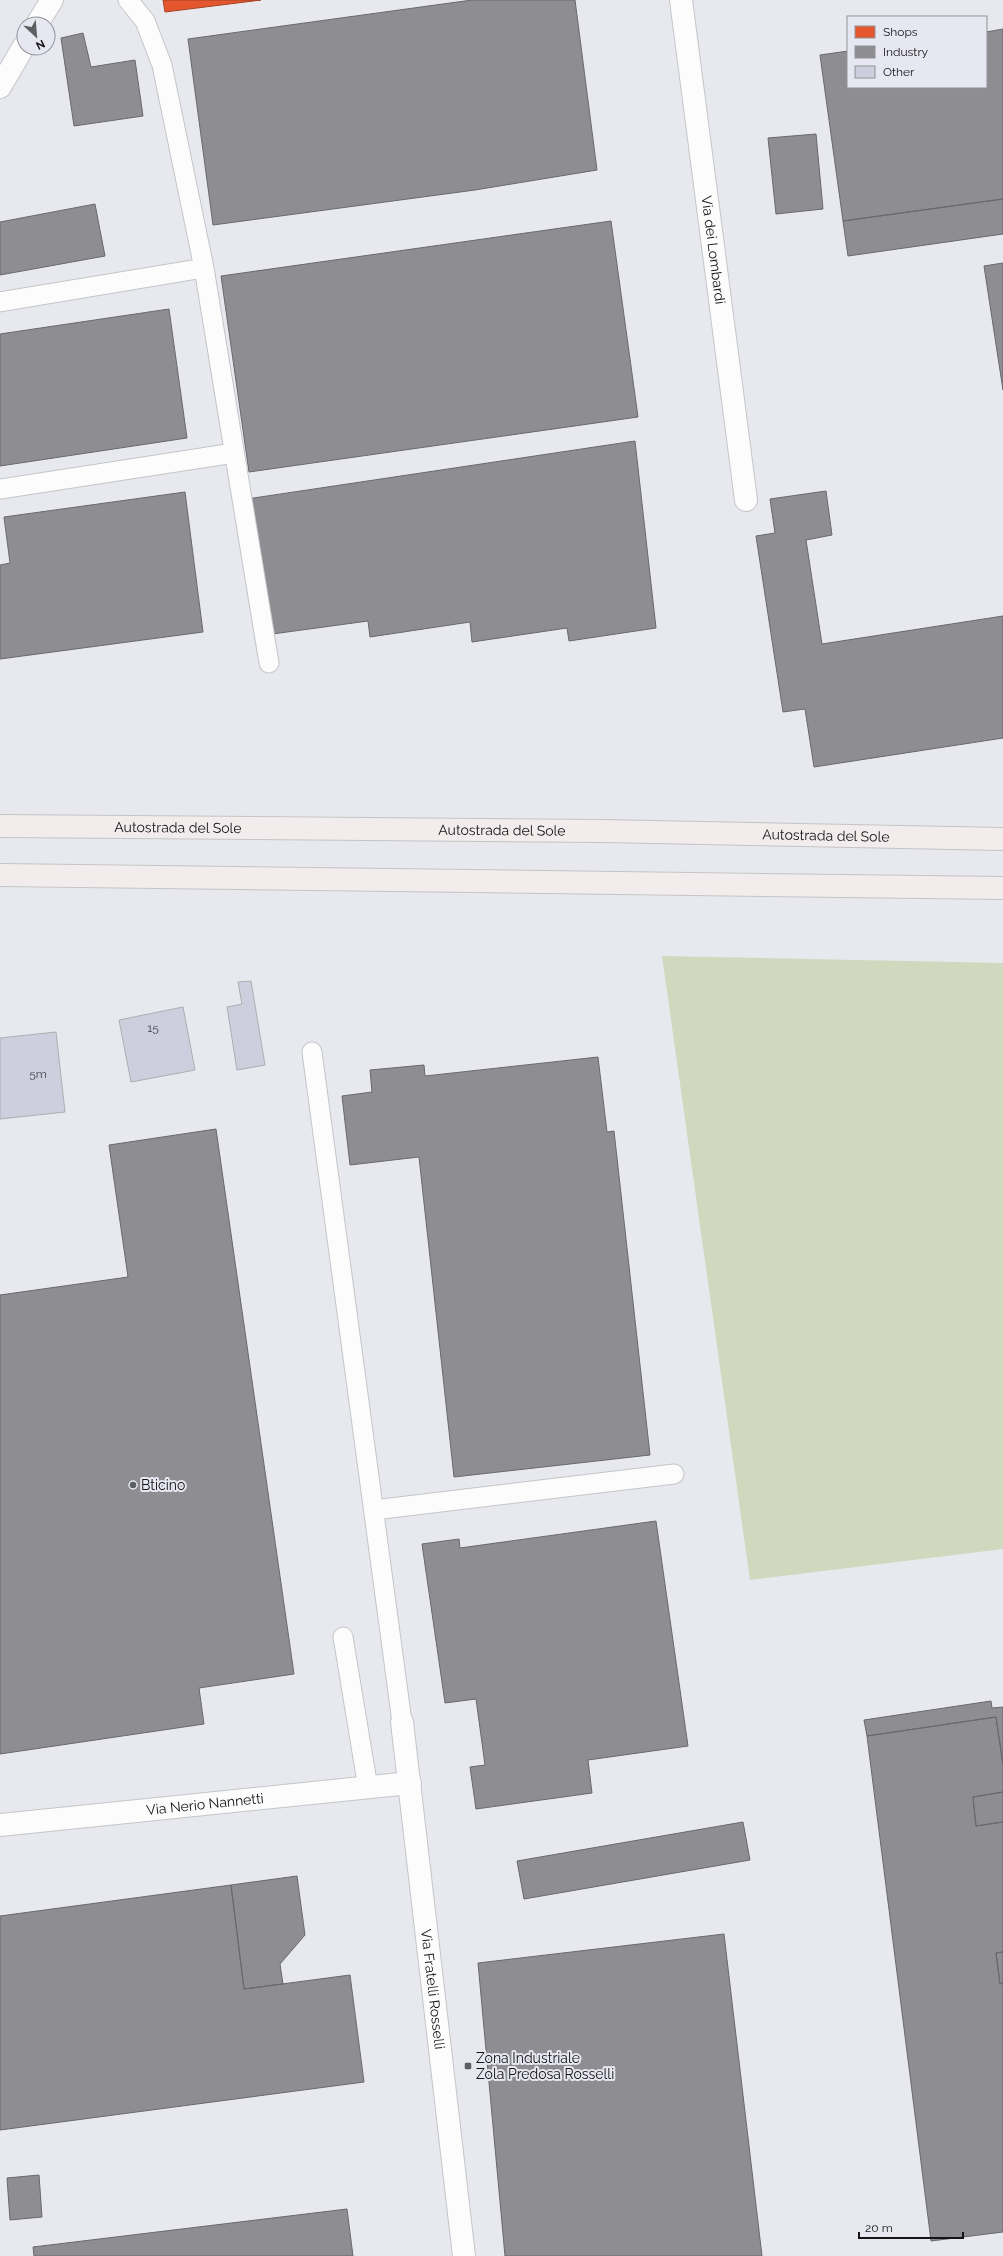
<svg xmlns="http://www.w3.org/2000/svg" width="1003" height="2256" font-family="Raleway,sans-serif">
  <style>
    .green { fill: #d0d9be }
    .shops { fill: #e4572e; stroke: #a64327 }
    .industry { fill: #8d8d92; stroke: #69696d }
    .building { fill: #cdcfdf; stroke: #adadb1 }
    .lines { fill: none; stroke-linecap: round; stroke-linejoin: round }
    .lane-casing { stroke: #c4c5c9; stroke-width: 21 }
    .street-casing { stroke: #c4c5c9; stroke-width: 24 }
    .secondary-casing { stroke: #c4c5c9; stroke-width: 24 }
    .highway-casing { stroke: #c4c4c6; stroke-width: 24 }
    .lane { stroke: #fcfcfc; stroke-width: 19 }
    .street { stroke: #fcfcfc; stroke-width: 22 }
    .secondary { stroke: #fcfcfc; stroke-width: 22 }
    .highway { stroke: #f3ecec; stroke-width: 22 }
    .poi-dot { fill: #5e5f62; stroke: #e6e7f0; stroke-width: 1.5 }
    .labels { text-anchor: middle; stroke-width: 4; stroke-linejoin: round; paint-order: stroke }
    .number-label { font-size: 12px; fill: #424349 }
    .street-label { font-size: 14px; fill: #141417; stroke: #e6e7f0 }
    .poi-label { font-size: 14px; fill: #141417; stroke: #e6e7f0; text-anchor: start }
  </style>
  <rect width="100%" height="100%" fill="#e8e9ee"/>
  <path class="green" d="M 662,956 L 1003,963 L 1003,1549 L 750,1580 Z"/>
  <path class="shops" d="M 163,0 L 261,0 L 165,12 Z"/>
  <path class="industry" d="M 472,0 L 575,0 L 597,170 L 475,190 L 213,225 L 188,39 Z
    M 1003,29 L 1003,199 L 843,221 L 820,55 L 848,51 L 848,87 L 986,87 L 986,32 Z
    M 83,33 L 91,67 L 135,60 L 143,116 L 74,126 L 61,38 Z
    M 816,134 L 823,209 L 776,214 L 768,138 Z
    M 1003,199 L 1003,234 L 848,256 L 843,221 Z
    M 95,204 L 105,256 L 0,275 L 0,222 Z
    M 611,221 L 638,417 L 249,472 L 221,276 Z
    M 1003,263 L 1003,390 L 984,266 Z
    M 169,309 L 187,438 L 0,466 L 0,334 Z
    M 635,441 L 656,628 L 569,641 L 567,628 L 472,642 L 470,622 L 370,637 L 368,621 L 265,635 L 247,499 Z
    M 826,491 L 832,535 L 806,540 L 822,644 L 1003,616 L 1003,738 L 814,767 L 805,709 L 783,712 L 756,536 L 775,533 L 770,499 Z
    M 185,492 L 203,632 L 0,659 L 0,565 L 10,563 L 4,517 Z
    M 598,1057 L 607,1132 L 614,1131 L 650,1455 L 454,1477 L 419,1157 L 350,1165 L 342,1096 L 372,1092 L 370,1070 L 424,1065 L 425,1076 Z
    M 216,1129 L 294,1674 L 199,1688 L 204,1724 L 0,1754 L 0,1295 L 128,1277 L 109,1145 Z
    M 656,1521 L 688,1746 L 588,1760 L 592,1793 L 476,1809 L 470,1767 L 485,1765 L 476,1699 L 445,1703 L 422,1544 L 459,1539 L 460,1548 Z
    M 991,1701 L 992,1708 L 1003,1707 L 1003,1765 L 996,1717 L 867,1736 L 864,1720 Z
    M 996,1717 L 1003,1765 L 1003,1792 L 973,1797 L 976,1826 L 1003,1822 L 1003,1952 L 996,1953 L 1000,1984 L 1003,1983 L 1003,2232 L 931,2241 L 867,1736 Z
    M 1003,1792 L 1003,1822 L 976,1826 L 973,1797 Z
    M 743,1822 L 750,1860 L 524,1899 L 517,1861 Z
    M 297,1876 L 305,1935 L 280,1964 L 283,1984 L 244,1989 L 231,1885 Z
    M 231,1885 L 244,1989 L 350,1975 L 364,2082 L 0,2130 L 0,1916 Z
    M 724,1934 L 762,2256 L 505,2256 L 478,1963 Z
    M 1003,1952 L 1003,1983 L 1000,1984 L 996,1953 Z
    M 39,2175 L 42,2217 L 10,2220 L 7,2178 Z
    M 347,2209 L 353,2256 L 34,2256 L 33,2247 Z"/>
  <path class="building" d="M 251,981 L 265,1065 L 237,1070 L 227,1007 L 242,1004 L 238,982 Z
    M 183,1007 L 195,1070 L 131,1082 L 119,1020 Z
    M 56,1032 L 65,1112 L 0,1119 L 0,1038 Z"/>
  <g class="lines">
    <defs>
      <path id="lane" d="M 128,0 L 145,21 L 162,65 L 204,268 L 269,663
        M 0,302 L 204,268
        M 0,489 L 234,453
        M 312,1052 L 402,1722
        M 374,1510 L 674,1474
        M 343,1637 L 368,1788"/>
      <g id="street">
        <path id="s1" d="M 681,0 L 746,500"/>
        <path id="s2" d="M 402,1722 L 464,2256"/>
        <path id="s3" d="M 0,1825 L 410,1783"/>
      </g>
      <path id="secondary" d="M 37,24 L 52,0
        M 0,87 L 24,46"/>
      <g id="highway">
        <path id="s4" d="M 0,826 L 603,831 L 1003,839"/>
        <path d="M 0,875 L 1003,888"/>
      </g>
    </defs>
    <use href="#lane" class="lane-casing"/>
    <use href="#street" class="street-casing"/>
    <use href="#secondary" class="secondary-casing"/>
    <use href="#highway" class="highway-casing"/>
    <use href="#lane" class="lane"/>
    <use href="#street" class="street"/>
    <use href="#secondary" class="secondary"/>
    <use href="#highway" class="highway"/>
  </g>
  <g class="poi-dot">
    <circle cx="133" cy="1485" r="4"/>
    <rect x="464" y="2062" width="8" height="8" rx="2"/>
  </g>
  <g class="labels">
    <g class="number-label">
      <text x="153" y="1032">15</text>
      <text x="38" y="1078">5m</text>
    </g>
    <g class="street-label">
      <text dy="5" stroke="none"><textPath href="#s1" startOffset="252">Via dei Lombardi</textPath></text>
      <text dy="5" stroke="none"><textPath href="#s4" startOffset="178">Autostrada del Sole</textPath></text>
      <text dy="5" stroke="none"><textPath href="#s4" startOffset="502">Autostrada del Sole</textPath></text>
      <text dy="5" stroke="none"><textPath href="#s4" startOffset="826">Autostrada del Sole</textPath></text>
      <text dy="5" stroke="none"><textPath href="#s3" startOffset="206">Via Nerio Nannetti</textPath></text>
      <text dy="5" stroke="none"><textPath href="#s2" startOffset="269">Via Fratelli Rosselli</textPath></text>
    </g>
    <g class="poi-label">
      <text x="141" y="1490">Bticino</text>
      <text x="476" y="2063">Zona Industriale<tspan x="476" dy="16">Zola Predosa Rosselli</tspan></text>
    </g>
  </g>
  <rect x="847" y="16" width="140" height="72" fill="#e6e7f0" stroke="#929399"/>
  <rect x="855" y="26" width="20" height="12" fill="#e4572e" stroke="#929399"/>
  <text x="883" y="36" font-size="12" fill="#141417">Shops</text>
  <rect x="855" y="46" width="20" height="12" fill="#8d8d92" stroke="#929399"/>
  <text x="883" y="56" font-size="12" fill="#141417">Industry</text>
  <rect x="855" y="66" width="20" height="12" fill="#cdcfdf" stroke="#929399"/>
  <text x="883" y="76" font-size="12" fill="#141417">Other</text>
  <g transform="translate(36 36) rotate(154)"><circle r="19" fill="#e6e7f0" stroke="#929399"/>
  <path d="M0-3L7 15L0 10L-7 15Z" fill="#5e5f62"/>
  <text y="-6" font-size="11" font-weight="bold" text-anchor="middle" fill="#141417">N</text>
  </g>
  <path d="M859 2232v6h104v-6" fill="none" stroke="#141417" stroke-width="2"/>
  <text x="865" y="2232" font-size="12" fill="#141417" stroke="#e6e7f0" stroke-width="3" paint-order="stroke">20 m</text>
</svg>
